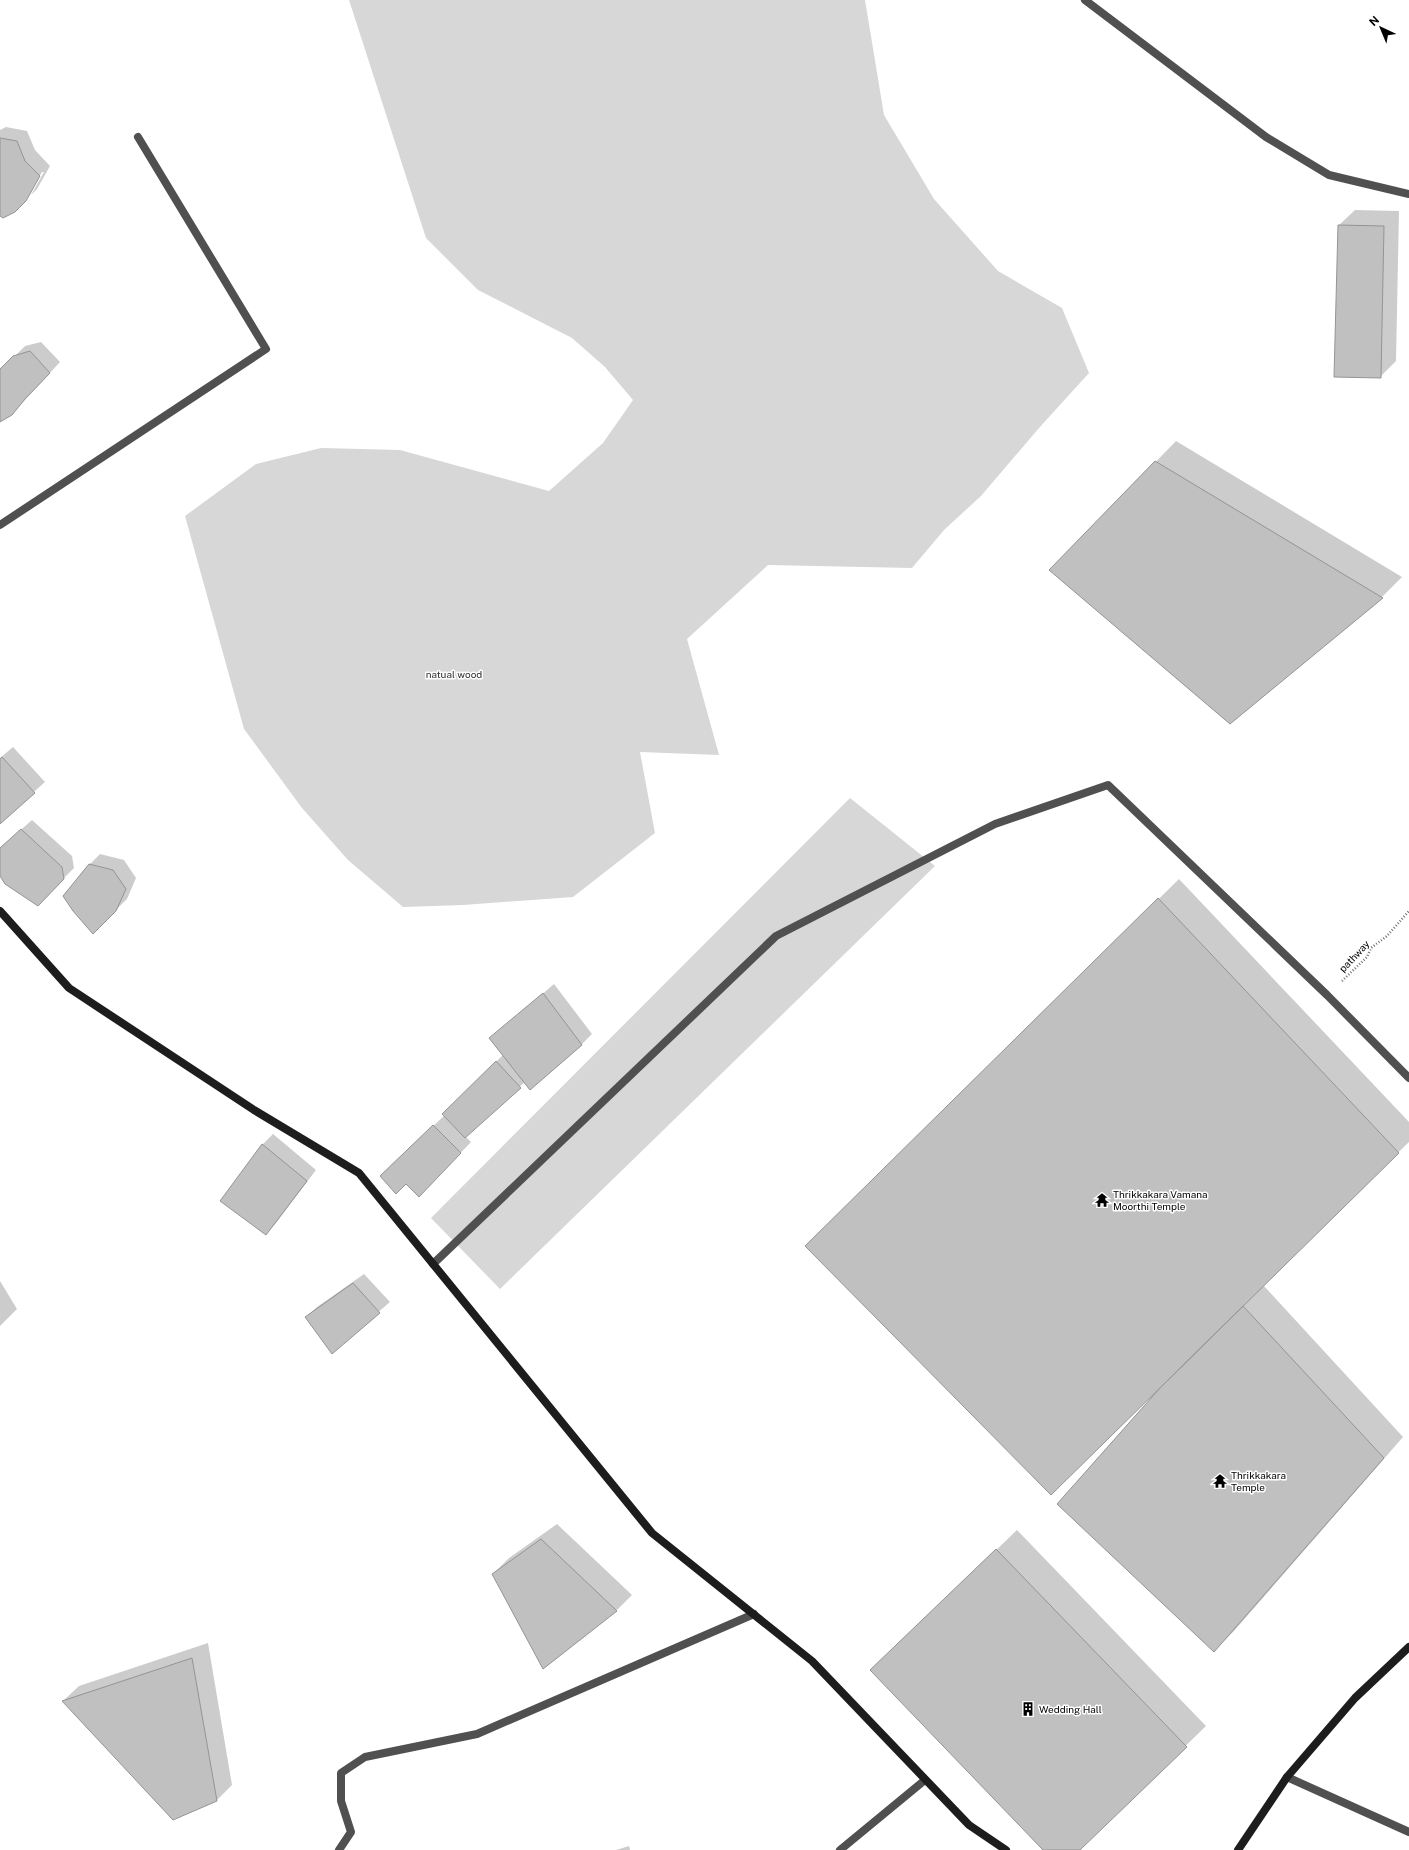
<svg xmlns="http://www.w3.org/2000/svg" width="1409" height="1850" font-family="'Public Sans',sans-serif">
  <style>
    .green { fill: #d7d7d7 }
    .shadow { fill: #0003 }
    .building { fill: #c0c0c0; stroke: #949494 }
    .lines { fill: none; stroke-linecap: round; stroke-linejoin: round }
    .path { stroke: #727272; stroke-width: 2.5; stroke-dasharray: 1 2; stroke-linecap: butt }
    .street { stroke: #505050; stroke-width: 8 }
    .secondary { stroke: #1d1d1d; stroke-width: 8 }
    .labels { text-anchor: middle; stroke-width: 3; stroke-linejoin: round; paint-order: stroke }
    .park-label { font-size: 10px; fill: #2e2e2e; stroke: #fff }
    .street-label { font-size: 10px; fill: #000; stroke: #fff }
    .poi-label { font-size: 10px; fill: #000; stroke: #fff; text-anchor: start }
  </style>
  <rect width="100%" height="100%" fill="#fff"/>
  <path class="green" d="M 349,0 L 865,0 L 884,115 L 934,199 L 998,271 L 1062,308 L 1089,373 L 1039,428 L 981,496 L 944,530 L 912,568 L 768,565 L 687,639 L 719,755 L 640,752 L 655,833 L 573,897 L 463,905 L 403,907 L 348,860 L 302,808 L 244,729 L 185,516 L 256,464 L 321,448 L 400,450 L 549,491 L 603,443 L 633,400 L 605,367 L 572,338 L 478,290 L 426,238 Z
    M 850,798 L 935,866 L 500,1289 L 431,1218 Z"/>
  <path class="shadow" d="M 6,127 L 27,131 L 35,150 L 50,166 L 37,189 L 31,195 L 44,172 L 42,172 L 26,200 L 0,215 L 0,130 Z
    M 1355,210 L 1399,211 L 1396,361 L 1380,377 L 1339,225 Z
    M 41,342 L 60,362 L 12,414 L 0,421 L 0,371 L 25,346 Z
    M 1176,441 L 1402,577 L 1382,597 L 1230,723 L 1051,570 Z
    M 13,747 L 45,782 L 0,822 L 0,758 Z
    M 32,820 L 72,856 L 74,868 L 38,904 L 0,874 L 0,848 Z
    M 100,854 L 124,860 L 136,878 L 127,899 L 93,932 L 89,865 Z
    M 1179,879 L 1409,1122 L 1409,1142 L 1263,1285 L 1403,1437 L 1234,1631 L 1214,1651 L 1158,1392 L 826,1226 Z
    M 554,984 L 592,1034 L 582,1044 L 525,1082 L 465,1136 L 471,1142 L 430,1185 L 391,1165 L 445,1115 L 443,1114 L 503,1055 L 490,1039 Z
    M 273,1134 L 316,1170 L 276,1223 L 266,1233 L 222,1201 L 263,1144 Z
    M 364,1274 L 390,1302 L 332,1352 L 306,1317 L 317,1307 Z
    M 0,1281 L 17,1309 L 0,1326 Z
    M 557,1524 L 632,1595 L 616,1611 L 493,1574 L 509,1558 Z
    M 1017,1530 L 1206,1726 L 1079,1850 L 1044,1850 L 892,1650 Z
    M 208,1643 L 232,1785 L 217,1800 L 63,1701 L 79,1686 Z
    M 629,1846 L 630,1850 L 616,1850 Z"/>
  <path class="building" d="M 0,138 L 17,141 L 25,161 L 40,176 L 26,201 L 15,212 L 3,218 L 0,216 Z
    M 1338,225 L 1384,226 L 1381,378 L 1334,377 Z
    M 30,351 L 50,373 L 25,399 L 12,415 L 0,422 L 0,369 L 13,356 Z
    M 1155,461 L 1383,598 L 1230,724 L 1049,570 Z
    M 2,757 L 35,793 L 0,824 L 0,759 Z
    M 21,829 L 62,867 L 64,879 L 38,906 L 5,884 L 0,876 L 0,848 Z
    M 89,864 L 113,870 L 126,889 L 116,911 L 93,934 L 73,911 L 63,896 Z
    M 1158,898 L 1399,1153 L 1051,1495 L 805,1246 Z
    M 543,993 L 582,1045 L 530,1090 L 489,1038 Z
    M 496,1061 L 521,1088 L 465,1138 L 442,1114 Z
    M 433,1125 L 461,1153 L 419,1197 L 406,1184 L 396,1194 L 380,1176 Z
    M 262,1144 L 307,1181 L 266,1235 L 220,1201 Z
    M 353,1283 L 380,1313 L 332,1354 L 305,1317 Z
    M 1243,1306 L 1384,1458 L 1214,1652 L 1057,1504 L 1160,1388 Z
    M 541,1539 L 617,1611 L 543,1669 L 492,1574 Z
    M 996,1549 L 1187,1747 L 1080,1850 L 1043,1850 L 870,1670 Z
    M 192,1658 L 217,1801 L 173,1820 L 62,1701 Z"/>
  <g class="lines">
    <path class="path" d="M 1342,981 L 1367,957 L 1371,948 L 1387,936 L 1409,911"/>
    <path class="street" d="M 1085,0 L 1266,137 L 1329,175 L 1409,194
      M 0,525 L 266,349 L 138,137
      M 433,1264 L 776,936 L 995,824 L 1108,785 L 1327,995 L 1409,1078
      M 1287,1777 L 1409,1832
      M 339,1850 L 351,1832 L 341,1801 L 341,1773 L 365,1757 L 477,1734 L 754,1614
      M 840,1850 L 925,1780"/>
    <path class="secondary" d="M 0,911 L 69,988 L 254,1110 L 359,1173 L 652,1533 L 812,1661 L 969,1825 L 1006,1850
      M 1238,1850 L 1287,1777 L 1355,1698 L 1409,1647"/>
  </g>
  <defs>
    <symbol id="temple-bare" viewBox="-9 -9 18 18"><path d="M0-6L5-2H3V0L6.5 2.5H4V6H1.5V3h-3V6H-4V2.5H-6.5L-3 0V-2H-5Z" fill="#000" stroke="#fff" stroke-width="2.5" paint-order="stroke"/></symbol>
    <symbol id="building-bare" viewBox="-9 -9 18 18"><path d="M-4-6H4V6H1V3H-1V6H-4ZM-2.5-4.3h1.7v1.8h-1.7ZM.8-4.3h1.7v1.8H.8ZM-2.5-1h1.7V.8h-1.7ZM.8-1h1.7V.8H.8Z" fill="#000" stroke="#fff" stroke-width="2.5" paint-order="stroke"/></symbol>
  </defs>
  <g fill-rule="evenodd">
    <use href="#temple-bare" x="1092" y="1190" width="20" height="20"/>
    <use href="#temple-bare" x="1210" y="1471" width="20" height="20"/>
    <use href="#building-bare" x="1018" y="1699" width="20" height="20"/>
  </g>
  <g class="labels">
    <g class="park-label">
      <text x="454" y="678">natual wood</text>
    </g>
    <g class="street-label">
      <text transform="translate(1354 956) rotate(-47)" y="4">pathway</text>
    </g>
    <g class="poi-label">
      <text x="1113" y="1198">Thrikkakara Vamana<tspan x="1113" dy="12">Moorthi Temple</tspan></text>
      <text x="1231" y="1479">Thrikkakara<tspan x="1231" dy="12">Temple</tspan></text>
      <text x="1039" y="1713">Wedding Hall</text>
    </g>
  </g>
  <g transform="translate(1381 28) rotate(316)" stroke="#ffffff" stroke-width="3" paint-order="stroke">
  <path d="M0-3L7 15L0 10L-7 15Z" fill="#000000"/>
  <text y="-6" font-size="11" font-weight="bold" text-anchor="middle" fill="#000000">N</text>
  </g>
</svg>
